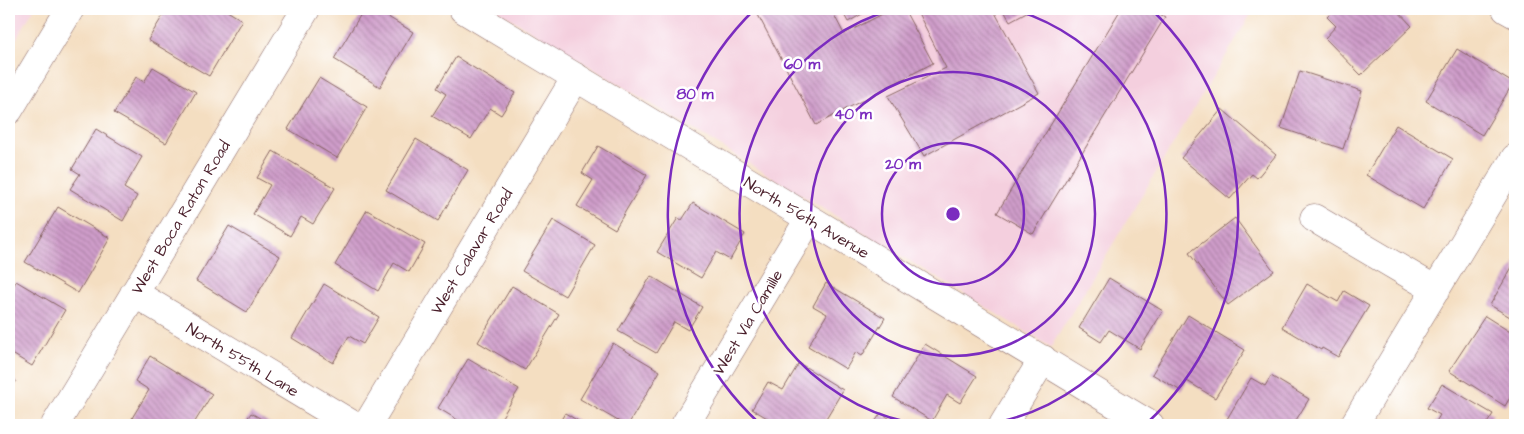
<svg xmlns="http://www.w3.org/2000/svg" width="1524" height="434" font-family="'Architects Daughter',sans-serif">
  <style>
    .built { fill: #f4cfde }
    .building { fill: url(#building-back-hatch) }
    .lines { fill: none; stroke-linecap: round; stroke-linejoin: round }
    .minor-casing { stroke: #866260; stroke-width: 29 }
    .major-casing { stroke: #866260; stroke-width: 29 }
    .minor { stroke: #fff; stroke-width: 28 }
    .major { stroke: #fff; stroke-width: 28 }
    .ring { fill: none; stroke: #7b2cbf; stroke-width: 2.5 }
    .labels { text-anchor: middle; stroke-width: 5; stroke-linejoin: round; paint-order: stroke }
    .street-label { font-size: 16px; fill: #4a1f2b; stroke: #fff }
    .centre { fill: #7b2cbf; stroke: #fff; stroke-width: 2.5 }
    .ring-label { font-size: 15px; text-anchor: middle; font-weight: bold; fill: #7b2cbf; stroke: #fff; stroke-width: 5; stroke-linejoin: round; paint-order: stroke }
  </style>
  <defs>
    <pattern id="building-back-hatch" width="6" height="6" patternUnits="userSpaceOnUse" patternTransform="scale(1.25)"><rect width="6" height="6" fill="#cf9dca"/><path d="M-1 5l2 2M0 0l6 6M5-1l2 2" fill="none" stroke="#aa7fa4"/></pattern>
  </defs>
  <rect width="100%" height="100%" fill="#fff"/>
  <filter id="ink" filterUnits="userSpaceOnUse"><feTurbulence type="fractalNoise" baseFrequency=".02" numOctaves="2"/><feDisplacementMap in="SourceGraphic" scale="10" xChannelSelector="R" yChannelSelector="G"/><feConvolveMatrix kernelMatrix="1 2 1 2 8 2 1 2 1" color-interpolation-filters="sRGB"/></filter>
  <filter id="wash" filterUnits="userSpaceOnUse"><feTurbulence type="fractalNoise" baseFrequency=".0096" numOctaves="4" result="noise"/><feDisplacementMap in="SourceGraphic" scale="20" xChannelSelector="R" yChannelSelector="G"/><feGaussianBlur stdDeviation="1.12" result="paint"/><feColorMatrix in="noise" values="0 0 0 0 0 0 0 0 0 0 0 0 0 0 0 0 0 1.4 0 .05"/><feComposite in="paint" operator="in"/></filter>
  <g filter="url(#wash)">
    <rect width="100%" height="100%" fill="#f4dec1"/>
    <path class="built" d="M 9,9 L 34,9 L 9,51 Z
      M 495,9 L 1254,9 L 1051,347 Z"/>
    <g id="blocks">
      <path class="building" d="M 167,9 L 224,9 L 242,20 L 209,76 L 148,40 Z
        M 364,9 L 375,9 L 413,32 L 380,87 L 334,59 Z
        M 765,9 L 831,9 L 844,34 L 892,9 L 904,9 L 933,63 L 816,125 L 757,13 Z
        M 841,9 L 871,9 L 848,22 Z
        M 922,9 L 993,9 L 1039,93 L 924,156 L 888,96 L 946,68 L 917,11 Z
        M 1003,9 L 1032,9 L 1010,21 Z
        M 1121,9 L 1151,9 L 1165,17 L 1033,234 L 997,213 Z
        M 1335,9 L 1380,9 L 1382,11 L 1385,9 L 1396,9 L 1412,26 L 1361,75 L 1325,38 L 1336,26 L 1327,17 Z
        M 1457,49 L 1513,83 L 1482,135 L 1426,101 Z
        M 456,57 L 515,93 L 501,115 L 490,108 L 471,139 L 432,116 L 446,94 L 437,88 Z
        M 153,67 L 196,92 L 166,143 L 114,113 L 136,77 L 144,82 Z
        M 1300,71 L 1362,91 L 1343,149 L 1281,128 Z
        M 319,78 L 367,107 L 337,158 L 288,129 Z
        M 1222,109 L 1276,155 L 1257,178 L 1252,174 L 1230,199 L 1181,158 Z
        M 1396,125 L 1453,159 L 1423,209 L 1366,175 Z
        M 96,129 L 142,157 L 124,188 L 137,196 L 123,221 L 70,189 L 80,174 L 72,169 Z
        M 416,139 L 468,170 L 438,221 L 386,190 Z
        M 598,146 L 647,175 L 615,229 L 577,206 L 593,180 L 582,173 Z
        M 273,151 L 335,188 L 313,224 L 301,217 L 290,236 L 253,214 L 270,185 L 257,178 Z
        M 693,203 L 745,234 L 730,260 L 716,252 L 701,278 L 657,252 L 678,218 L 682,220 Z
        M 58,207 L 110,238 L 78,293 L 25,262 Z
        M 367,210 L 425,244 L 409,272 L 394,263 L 378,291 L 335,265 Z
        M 1235,218 L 1274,271 L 1228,305 L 1189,253 Z
        M 553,220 L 595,245 L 565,296 L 522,271 Z
        M 229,226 L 280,256 L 247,312 L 196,281 Z
        M 1515,262 L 1515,320 L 1490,305 Z
        M 651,276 L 702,307 L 688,330 L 674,322 L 656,353 L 618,331 Z
        M 1109,278 L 1163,311 L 1140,349 L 1109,330 L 1101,342 L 1079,328 Z
        M 16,281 L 65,310 L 32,366 L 9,352 L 9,294 Z
        M 826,283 L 885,318 L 862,356 L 856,352 L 846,369 L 808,346 L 827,314 L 813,306 Z
        M 324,284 L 379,317 L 363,344 L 349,336 L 333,363 L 292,338 Z
        M 1307,284 L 1338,302 L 1344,291 L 1369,306 L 1338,357 L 1322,348 L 1321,350 L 1282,327 Z
        M 512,286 L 559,314 L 525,370 L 478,342 Z
        M 1188,315 L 1245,350 L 1215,398 L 1187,381 L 1181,391 L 1152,374 Z
        M 1485,316 L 1515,335 L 1515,389 L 1505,406 L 1449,371 Z
        M 613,343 L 660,371 L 628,425 L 625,425 L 580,399 Z
        M 925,344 L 977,376 L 960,403 L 947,395 L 932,421 L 893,397 Z
        M 150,356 L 212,394 L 193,425 L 185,425 L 179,421 L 177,425 L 144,425 L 132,418 L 149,390 L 135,381 Z
        M 468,359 L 519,389 L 497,425 L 466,425 L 438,408 Z
        M 799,363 L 843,390 L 822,425 L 779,425 L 752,409 L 768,382 L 783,390 Z
        M 9,376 L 16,381 L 9,393 Z
        M 1271,376 L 1309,399 L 1293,425 L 1237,425 L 1227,419 L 1251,378 L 1265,386 Z
        M 1442,384 L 1493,414 L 1486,425 L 1434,425 L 1440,415 L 1427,408 Z
        M 251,413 L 272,425 L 243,425 Z
        M 565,413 L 585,425 L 558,425 Z
        M 881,413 L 900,425 L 873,425 Z"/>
    </g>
  </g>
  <g filter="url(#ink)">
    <use href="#blocks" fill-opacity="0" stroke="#866260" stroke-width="1"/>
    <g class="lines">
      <defs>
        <path id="minor" d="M 463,9 L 1150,425
          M 1506,9 L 1515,14
          M 1314,218 L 1436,290
          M 134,293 L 353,425
          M 55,425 L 306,9
          M 367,425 L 576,77
          M 685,425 L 809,219
          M 1003,425 L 1043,359
          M 1354,425 L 1515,158"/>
        <path id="major" d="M 9,110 L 70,9"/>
      </defs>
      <use href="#minor" class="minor-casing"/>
      <use href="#major" class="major-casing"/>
      <use href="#minor" class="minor"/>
      <use href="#major" class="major"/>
    </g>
  </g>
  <g class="ring">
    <circle cx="953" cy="214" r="71"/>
    <circle cx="953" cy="214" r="142"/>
    <path d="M925 425A213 213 0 0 1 894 9M1012 9A213 213 0 0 1 981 425"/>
    <path d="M760 424A285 285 0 0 1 755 9M1151 9A285 285 0 0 1 1146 424"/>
  </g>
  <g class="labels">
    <g class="street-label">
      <text transform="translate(180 217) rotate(-59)" y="6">West Boca Raton Road</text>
      <text transform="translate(807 217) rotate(31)" y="6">North 56th Avenue</text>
      <text transform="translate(471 251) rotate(-59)" y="6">West Calavar Road</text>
      <text transform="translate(747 322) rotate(-59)" y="6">West Via Camille</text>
      <text transform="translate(243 359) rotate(31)" y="6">North 55th Lane</text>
    </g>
  </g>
  <circle cx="953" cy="214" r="8" class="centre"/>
  <g class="ring-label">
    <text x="802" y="69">60 m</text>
    <text x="695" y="99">80 m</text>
    <text x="853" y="119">40 m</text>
    <text x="903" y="169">20 m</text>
  </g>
  <rect width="1524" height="434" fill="none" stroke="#fff" stroke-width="30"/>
</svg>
